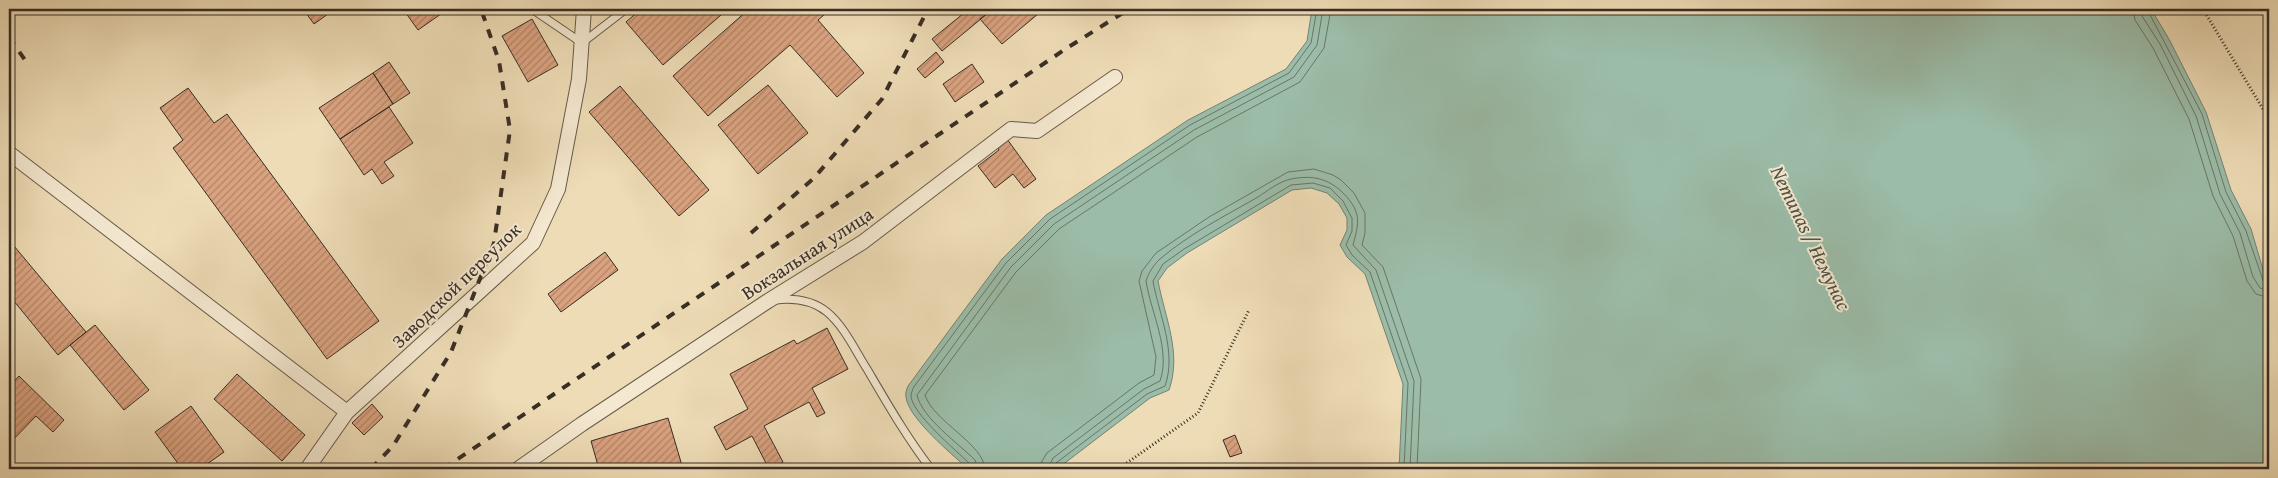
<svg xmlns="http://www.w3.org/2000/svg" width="2278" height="478" font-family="'Gentium Book Plus',serif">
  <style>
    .water { fill: #9bbca8; stroke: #738374 }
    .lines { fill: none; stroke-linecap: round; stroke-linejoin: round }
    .shore { stroke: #6a7566; stroke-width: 1 }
    .building { fill: url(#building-hatch); stroke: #382e25 }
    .service-casing { stroke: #665a49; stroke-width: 9 }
    .minor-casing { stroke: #665a49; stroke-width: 16 }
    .path { stroke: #382e25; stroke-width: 3; stroke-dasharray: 1 2.5; stroke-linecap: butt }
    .service { stroke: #f4e8d0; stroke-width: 7 }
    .minor { stroke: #f4e8d0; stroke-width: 14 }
    .rail { stroke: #382e25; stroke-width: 4; stroke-dasharray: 9 9; stroke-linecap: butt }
    .labels { text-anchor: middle; stroke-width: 4; stroke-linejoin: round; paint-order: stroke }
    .street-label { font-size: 19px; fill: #382e25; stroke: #f4e8d0 }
    .water-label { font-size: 20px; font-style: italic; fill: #515246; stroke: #f4e8d0 }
  </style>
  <defs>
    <pattern id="building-hatch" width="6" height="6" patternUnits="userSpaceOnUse" patternTransform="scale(1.25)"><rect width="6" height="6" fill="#daa27f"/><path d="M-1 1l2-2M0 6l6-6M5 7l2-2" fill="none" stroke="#b28468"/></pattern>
  </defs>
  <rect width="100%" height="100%" fill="#eedcb6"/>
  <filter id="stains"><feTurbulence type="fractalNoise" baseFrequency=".004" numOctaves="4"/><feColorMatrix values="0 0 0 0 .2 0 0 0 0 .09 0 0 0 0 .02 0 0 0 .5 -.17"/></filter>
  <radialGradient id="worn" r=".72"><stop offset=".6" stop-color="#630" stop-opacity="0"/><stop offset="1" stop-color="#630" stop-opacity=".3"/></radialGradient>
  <path class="water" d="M 1312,9 L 2151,9 L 2169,39 L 2206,112 L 2231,190 L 2251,229 L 2264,273 L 2269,284 L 2269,469 L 1399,469 L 1403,384 L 1365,274 L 1347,257 L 1340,245 L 1347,230 L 1347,218 L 1339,204 L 1327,193 L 1311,188 L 1292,190 L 1187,253 L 1167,268 L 1158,281 C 1165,318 1182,353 1169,390 L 1150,398 L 1057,469 L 968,469 C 952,454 908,418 906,397 C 905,393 907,389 908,386 L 1002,259 L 1046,215 L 1188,120 L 1286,69 L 1307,41 Z"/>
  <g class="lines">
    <path class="shore" d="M 2133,9 L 2135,20 L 2153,48 L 2189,119 L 2213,196 L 2233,236 L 2247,281 L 2256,294 L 2269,298
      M 2140,9 L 2142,16 L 2160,44 L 2196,116 L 2220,194 L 2240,233 L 2253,277 L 2260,288 L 2269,291
      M 2147,9 L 2202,114 L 2226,192 L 2246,231 L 2264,283 L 2269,285
      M 971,469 L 970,464 C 957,451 910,412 911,395 C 911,394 913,389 913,388 L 1006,263 L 1050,219 L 1190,125 L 1289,73 L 1311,43 L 1317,9
      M 978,469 L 975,460 C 959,444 922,418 917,395 L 1011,267 L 1054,224 L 1194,130 L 1294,77 L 1317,45 L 1323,9
      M 985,469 C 984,444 933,421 925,395 L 1016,272 L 1059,229 L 1197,137 L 1300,82 L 1324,48 L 1331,9
      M 1040,469 L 1042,461 L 1047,453 L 1139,383 L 1154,375 L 1156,357 L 1139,281 L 1142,271 L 1156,253 L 1209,217 L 1288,172 L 1314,169 L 1333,175 L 1341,180 L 1354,193 L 1365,213 L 1365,233 L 1362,245 L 1383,267 L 1421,379 L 1417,469
      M 1048,469 L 1053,458 L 1144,389 L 1160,381 C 1171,350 1151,313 1146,281 C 1148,274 1154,264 1160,259 C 1189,234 1225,216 1258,197 C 1267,191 1280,181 1291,179 C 1312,175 1328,178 1343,193 C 1362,212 1359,223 1353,245 L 1376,270 L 1414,381 L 1410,469
      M 1054,469 L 1056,463 L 1147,394 L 1165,386 C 1177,352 1159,315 1153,281 L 1163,264 L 1184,249 L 1291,185 L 1313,183 L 1330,188 L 1343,201 L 1352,218 L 1352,231 L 1346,245 L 1352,255 L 1370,272 L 1408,383 L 1404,469"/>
  </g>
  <path class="building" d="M 303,9 L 335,9 L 314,24 Z
    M 403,9 L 448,9 L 418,30 Z
    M 641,9 L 728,9 L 663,65 L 626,22 Z
    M 749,9 L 831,9 L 818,20 L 864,73 L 837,97 L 790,45 L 708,116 L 673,76 Z
    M 969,9 L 993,9 L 942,51 L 932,39 Z
    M 993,9 L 1044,9 L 1002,44 L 980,19 Z
    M 532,19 L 558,65 L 528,82 L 502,36 Z
    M 936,52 L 944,62 L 925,78 L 917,69 Z
    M 389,62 L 410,93 L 393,104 L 373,73 Z
    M 972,64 L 984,82 L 955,102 L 943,84 Z
    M 373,73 L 393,104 L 340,139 L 319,108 Z
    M 768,85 L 808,133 L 758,174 L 718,125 Z
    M 620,86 L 709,190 L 679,216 L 589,112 Z
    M 188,88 L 214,123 L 227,114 L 379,321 L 327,359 L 173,148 L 183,140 L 160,108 Z
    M 389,107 L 413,143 L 384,162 L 394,176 L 382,184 L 372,169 L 364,175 L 340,139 Z
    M 1007,139 L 1036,179 L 1024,188 L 1013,174 L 995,188 L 978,166 L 999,150 L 997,147 Z
    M 9,240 L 86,332 L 58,355 L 9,295 Z
    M 605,252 L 618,270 L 561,312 L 548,294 Z
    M 95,325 L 149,390 L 124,410 L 70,345 Z
    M 827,328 L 848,369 L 812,388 L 825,413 L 817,417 L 809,402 L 764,426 L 783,462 L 769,469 L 752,436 L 726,450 L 714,427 L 748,409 L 730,374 L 794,340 L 797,344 Z
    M 237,374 L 305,435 L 282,461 L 214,399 Z
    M 19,376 L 64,420 L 53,432 L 36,416 L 9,444 L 9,387 Z
    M 372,404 L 383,417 L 364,435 L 352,423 Z
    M 191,406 L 224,452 L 200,469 L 182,469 L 155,432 Z
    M 668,418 L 683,469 L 599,469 L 591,441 Z
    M 1235,435 L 1242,453 L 1230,457 L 1223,440 Z"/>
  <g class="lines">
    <defs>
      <path id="service" d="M 532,9 L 582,43 L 626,9
        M 776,300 C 794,298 812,300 827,312 C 844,326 855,350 867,369 C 887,403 907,438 931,469"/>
      <path id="minor" d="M 9,153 L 347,412
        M 307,469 L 347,412 L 533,243 L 558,189 L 579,79 L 584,9
        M 518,469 L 582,424 L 768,301 L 863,242 L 1011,129 L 1037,131 L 1115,77"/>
    </defs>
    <use href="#service" class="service-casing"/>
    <use href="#minor" class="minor-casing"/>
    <path class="path" d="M 2203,9 L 2269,119
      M 1118,469 L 1198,413 L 1249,310"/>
    <use href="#service" class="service"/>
    <use href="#minor" class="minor"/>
    <path class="rail" d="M 9,37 L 25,60
      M 9,66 L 12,70
      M 751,233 L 814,178 L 882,99 L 928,9
      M 371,469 L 393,446 L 451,352 L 494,243 L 510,130 L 499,61 L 481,9
      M 443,469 L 1067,48 L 1129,9"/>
  </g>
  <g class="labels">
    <g class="street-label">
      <text transform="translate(807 253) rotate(-33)" y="7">Вокзальная улица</text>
      <text transform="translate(456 285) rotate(-44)" y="7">Заводской переулок</text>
    </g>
    <g class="water-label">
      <text transform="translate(1811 238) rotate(64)" y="7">Nemunas / Немунас</text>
    </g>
  </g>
  <rect width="2278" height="478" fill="none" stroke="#eedcb6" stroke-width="30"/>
  <rect x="10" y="10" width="2258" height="458" fill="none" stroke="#382e25" stroke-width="2.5"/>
  <rect x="15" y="15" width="2248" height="448" fill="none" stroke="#382e25"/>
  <rect width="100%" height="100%" filter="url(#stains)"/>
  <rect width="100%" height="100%" fill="url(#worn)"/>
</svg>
